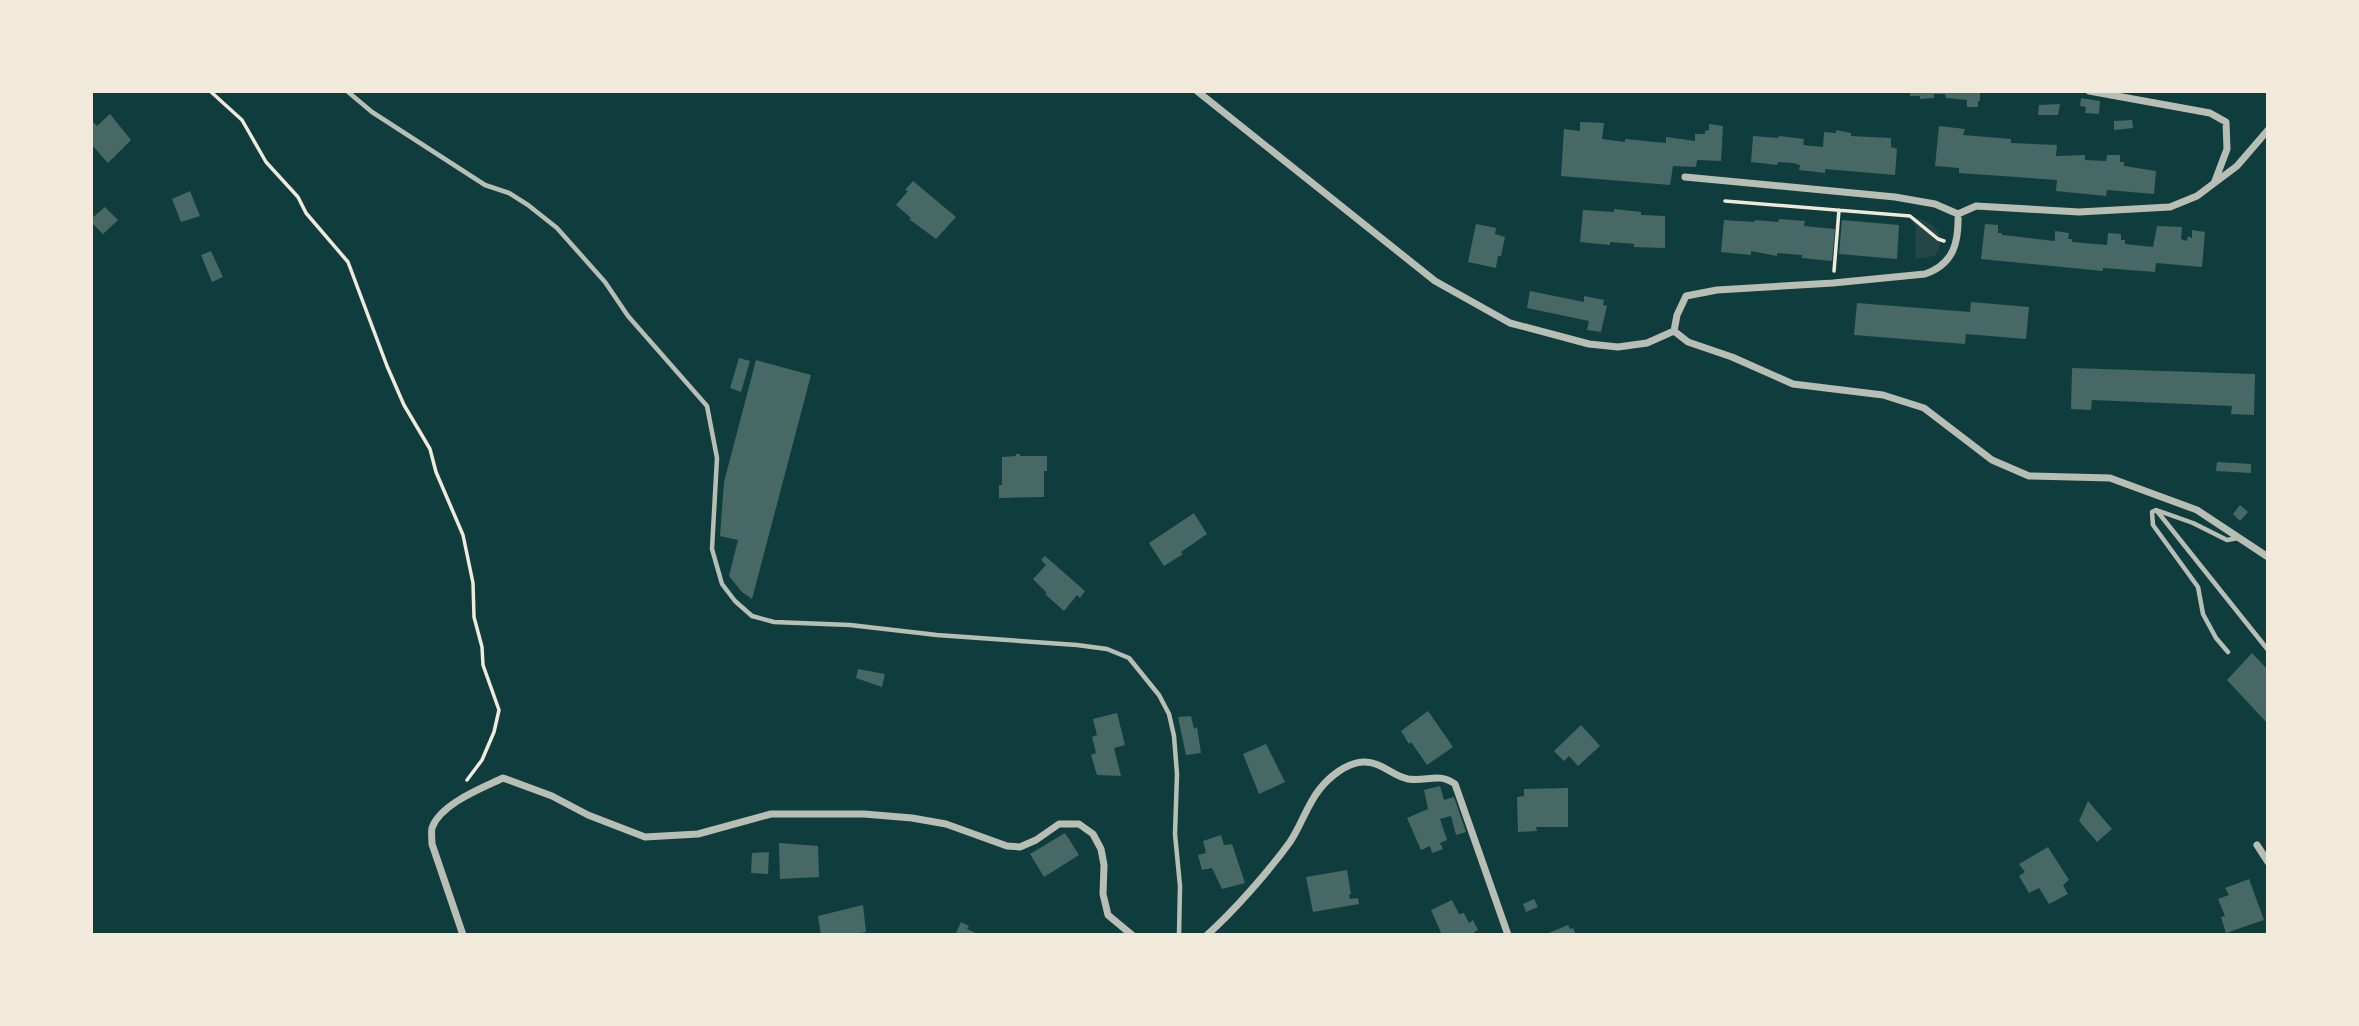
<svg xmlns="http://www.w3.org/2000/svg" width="2359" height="1026" font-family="Overpass,sans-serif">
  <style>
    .green { fill: #244646 }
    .building { fill: #486865 }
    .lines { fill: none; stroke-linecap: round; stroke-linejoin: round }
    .path { stroke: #f1e9da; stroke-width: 3.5 }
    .service { stroke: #b8beb3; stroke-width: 4.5 }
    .minor { stroke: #b8beb3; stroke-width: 7 }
  </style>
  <rect width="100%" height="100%" fill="#0f3d3e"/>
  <path class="green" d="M 1911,218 C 1933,219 1949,235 1935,256 L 1915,259 L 1916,227 Z"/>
  <path class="building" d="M 1910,91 L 1980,91 L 1980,101 L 1978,101 L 1978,107 L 1967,107 L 1967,100 L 1946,98 L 1945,94 L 1934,94 L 1934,98 L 1920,99 L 1920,96 L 1910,96 Z
    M 2081,98 L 2100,101 L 2099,114 L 2085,113 L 2086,107 L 2080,106 Z
    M 2060,104 L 2058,115 L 2038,115 L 2039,105 Z
    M 110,114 L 131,140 L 108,163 L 91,144 L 91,120 L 97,126 Z
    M 2132,120 L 2133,128 L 2114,130 L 2114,121 Z
    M 1580,122 L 1604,123 L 1602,139 L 1625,142 L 1625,139 L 1666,143 L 1666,137 L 1695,141 L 1695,134 L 1705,134 L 1705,131 L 1709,130 L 1709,124 L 1723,126 L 1721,161 L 1697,160 L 1696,167 L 1673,166 L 1670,185 L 1561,176 L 1564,129 L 1580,131 Z
    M 1939,126 L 1965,129 L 1963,135 L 2011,139 L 2011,143 L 2057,145 L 2056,156 L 2085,155 L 2085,160 L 2106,161 L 2107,155 L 2120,155 L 2120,162 L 2124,162 L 2124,166 L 2156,171 L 2154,194 L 2107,190 L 2106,196 L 2056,191 L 2057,180 L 1959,173 L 1959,168 L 1935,166 Z
    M 1836,130 L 1851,133 L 1851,136 L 1891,138 L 1891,147 L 1897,149 L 1895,175 L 1825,169 L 1825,173 L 1799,170 L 1800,165 L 1793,163 L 1778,162 L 1777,165 L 1751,162 L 1753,136 L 1778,138 L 1779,136 L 1804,139 L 1803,145 L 1823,147 L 1824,132 L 1836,133 Z
    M 913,181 L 956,217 L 936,239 L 909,219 L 911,218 L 896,205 L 908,191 L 905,190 Z
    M 190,191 L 200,216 L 181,222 L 172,199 Z
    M 105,207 L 118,220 L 103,234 L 93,224 L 91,219 Z
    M 1614,209 L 1641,212 L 1641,215 L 1665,216 L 1665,248 L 1634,247 L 1634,244 L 1610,242 L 1610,245 L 1580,242 L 1583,210 L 1614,212 Z
    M 1779,219 L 1805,221 L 1804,226 L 1835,229 L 1832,261 L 1802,258 L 1802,255 L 1777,253 L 1777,256 L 1751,251 L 1751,255 L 1721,252 L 1724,220 L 1754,222 L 1755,220 L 1778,222 Z
    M 1842,220 L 1899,225 L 1897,259 L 1839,254 Z
    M 1476,224 L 1496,228 L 1495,234 L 1505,237 L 1501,256 L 1498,256 L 1496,268 L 1468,262 Z
    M 1985,224 L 1998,225 L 1998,233 L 2002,233 L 2002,235 L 2055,241 L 2055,231 L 2069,233 L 2068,239 L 2072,239 L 2072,242 L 2107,245 L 2108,233 L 2121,234 L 2121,240 L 2125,240 L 2125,244 L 2153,247 L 2157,226 L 2182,227 L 2181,239 L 2187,241 L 2188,236 L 2192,238 L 2192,230 L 2205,232 L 2202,267 L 2156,263 L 2155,272 L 2103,268 L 2103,271 L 1981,259 Z
    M 211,251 L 223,277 L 212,282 L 201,255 Z
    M 1530,291 L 1584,302 L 1584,296 L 1604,300 L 1603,305 L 1607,306 L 1601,332 L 1587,330 L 1589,321 L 1527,308 Z
    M 1971,302 L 2029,307 L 2026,339 L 1966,334 L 1965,344 L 1854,335 L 1857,303 L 1970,312 Z
    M 739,358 L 750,361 L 741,392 L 730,388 Z
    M 756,360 L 811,375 L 752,599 L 742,592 L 729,576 L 738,540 L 720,536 L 724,482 Z
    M 2072,368 L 2255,374 L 2254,415 L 2231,414 L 2232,406 L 2092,400 L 2091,410 L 2071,409 Z
    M 1016,454 L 1020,454 L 1020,456 L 1047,456 L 1047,471 L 1044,471 L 1044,497 L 999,498 L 999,485 L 1002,485 L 1002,457 L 1016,456 Z
    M 2217,462 L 2251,464 L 2251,473 L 2216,471 Z
    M 2240,505 L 2248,512 L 2240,521 L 2233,514 Z
    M 1194,513 L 1207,534 L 1181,552 L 1183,554 L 1164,566 L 1149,543 Z
    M 1045,556 L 1085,591 L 1080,598 L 1077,595 L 1064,611 L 1045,594 L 1047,593 L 1033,579 L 1046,565 L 1041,560 Z
    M 2252,653 L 2268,670 L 2268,724 L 2227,680 Z
    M 858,669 L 885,674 L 882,687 L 856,678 Z
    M 1428,711 L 1453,747 L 1427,765 L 1411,742 L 1409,744 L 1401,731 Z
    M 1117,713 L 1125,745 L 1114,748 L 1121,776 L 1097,775 L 1091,755 L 1096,753 L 1092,737 L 1097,735 L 1093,719 Z
    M 1191,716 L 1194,729 L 1197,727 L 1201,753 L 1186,755 L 1178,717 Z
    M 1581,725 L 1600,746 L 1578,766 L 1569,756 L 1564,761 L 1554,751 Z
    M 1266,744 L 1285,782 L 1259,794 L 1243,754 Z
    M 1440,786 L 1444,800 L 1454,797 L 1466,832 L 1456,835 L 1451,816 L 1440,819 L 1447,840 L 1440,843 L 1443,849 L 1432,853 L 1430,846 L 1421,850 L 1407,818 L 1428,809 L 1424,790 Z
    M 1568,788 L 1568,827 L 1536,827 L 1537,831 L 1518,832 L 1517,797 L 1524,796 L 1524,789 Z
    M 2088,801 L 2112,829 L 2097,842 L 2079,821 Z
    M 1065,833 L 1079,855 L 1044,877 L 1030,854 Z
    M 1221,835 L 1224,845 L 1232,844 L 1245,883 L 1222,889 L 1212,868 L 1202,870 L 1198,855 L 1206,853 L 1203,841 Z
    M 779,843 L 818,846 L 819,877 L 780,879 Z
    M 2048,847 L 2069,880 L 2063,885 L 2068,894 L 2049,904 L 2039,888 L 2029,893 L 2019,876 L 2025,872 L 2019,864 Z
    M 769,852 L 768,874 L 751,873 L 752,853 Z
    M 1347,870 L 1351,894 L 1349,895 L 1350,899 L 1358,898 L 1359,904 L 1313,912 L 1306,877 Z
    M 2249,879 L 2264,920 L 2226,933 L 2221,917 L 2225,916 L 2218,899 L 2229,895 L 2225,888 Z
    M 1534,899 L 1538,907 L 1526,912 L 1523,904 Z
    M 1452,900 L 1459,914 L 1464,913 L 1469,923 L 1473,920 L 1478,930 L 1474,932 L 1475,935 L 1442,935 L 1431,910 Z
    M 863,905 L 866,932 L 846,935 L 821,935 L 818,916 Z
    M 961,922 L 969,926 L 967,929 L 980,935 L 955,935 Z
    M 1568,925 L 1570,929 L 1573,928 L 1576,935 L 1544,935 Z"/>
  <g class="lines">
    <path class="path" d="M 210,91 L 242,120 L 266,162 L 298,197 L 306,213 L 348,262 L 387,366 L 404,405 L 430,449 L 436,472 L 463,535 L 473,583 L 474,617 L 482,647 L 483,665 L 499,710 L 494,732 L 482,760 L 467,780
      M 1725,201 L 1910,216 L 1938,239 L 1944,241
      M 1834,271 L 1839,210"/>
    <path class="service" d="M 347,91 L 372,112 L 485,185 L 509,193 L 528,205 L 557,228 L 605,282 L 628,316 L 707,406 L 717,458 L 712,549 L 722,584 L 735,601 L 752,616 L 774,622 L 850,625 L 937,635 L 1077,645 L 1107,649 L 1129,658 L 1159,695 L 1169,714 L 1174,736 L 1177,774 L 1175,834 L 1180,886 L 1179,935
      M 2157,511 L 2268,650
      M 2228,652 L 2216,638 L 2203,614 L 2198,587 L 2153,525 L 2152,512 L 2156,510 L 2193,523 L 2227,540 L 2238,538"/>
    <path class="minor" d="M 1197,91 L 1435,281 L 1510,323 L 1589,344 L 1618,347 L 1647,343 L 1674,331
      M 2089,91 L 2210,113 L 2226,122 L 2227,149 L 2215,181
      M 1685,177 L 1895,197 L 1935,204 L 1958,214
      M 1674,331 L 1677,315 L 1686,296 L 1717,290 L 1833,283 L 1925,274 C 1954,264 1959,242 1958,214 L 1976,206 L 2079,212 L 2170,207 L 2197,196 L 2237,166 L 2268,130
      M 1674,331 L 1688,342 L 1732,357 L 1793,384 L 1883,395 L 1924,408 L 1992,460 L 2029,476 L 2110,478 L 2197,510 L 2268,557
      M 2257,845 L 2268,862
      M 463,935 L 432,844 C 432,839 431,833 432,828 C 440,804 482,788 503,778 L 552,796 L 588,815 L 645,837 L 698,834 L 771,814 L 864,814 L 912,818 L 946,824 L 1007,846 L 1020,847 L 1036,840 L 1059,824 L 1079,824 L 1093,834 L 1101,849 L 1104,865 L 1103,894 L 1108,915 L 1132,935
      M 1207,935 C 1234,911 1269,871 1290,842 C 1301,826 1307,805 1319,790 C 1329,777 1346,763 1363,762 C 1381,761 1392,776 1408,779 C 1427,782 1438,772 1455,784 L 1508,935"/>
  </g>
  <rect width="2359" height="1026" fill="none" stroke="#f1e9da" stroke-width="186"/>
</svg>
